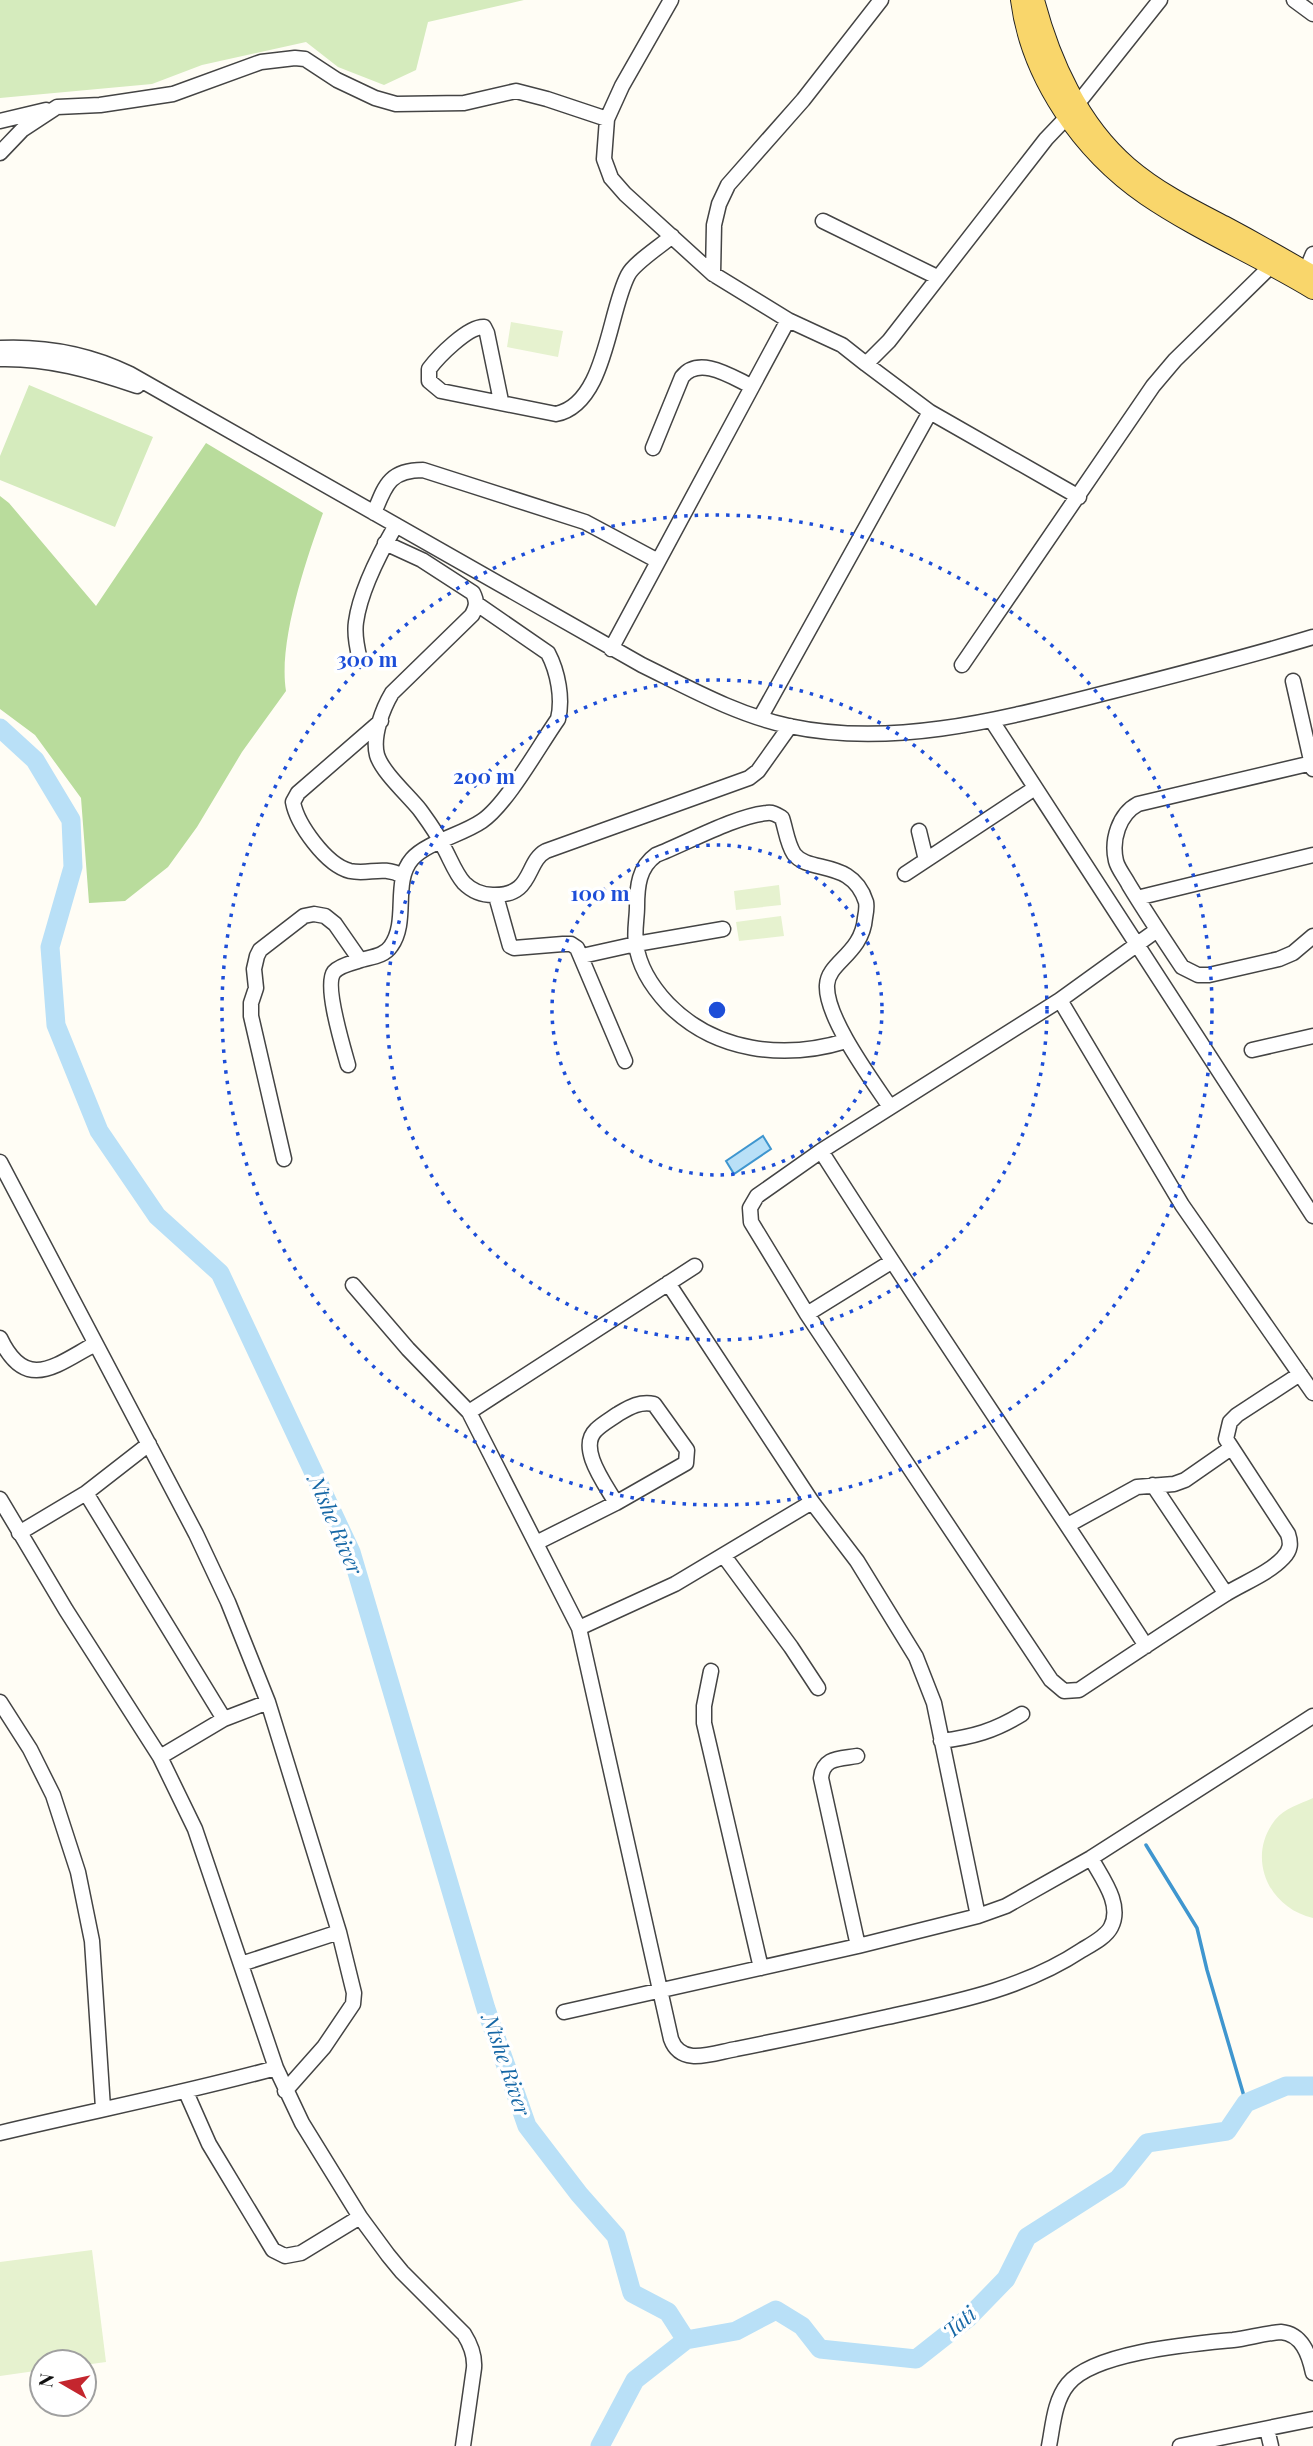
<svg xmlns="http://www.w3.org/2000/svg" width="1313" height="2446" font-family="'Playfair Display',serif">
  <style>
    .green { fill: #d5ebbd }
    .forest { fill: #b9dc9c }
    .pitch { fill: #e6f2cf }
    .water { fill: #b9e0f7; stroke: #3f96cf; stroke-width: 2 }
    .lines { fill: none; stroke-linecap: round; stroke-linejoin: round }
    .stream { stroke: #3f96cf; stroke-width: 3.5 }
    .river { stroke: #b9e0f7; stroke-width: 19 }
    .minor-casing { stroke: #444; stroke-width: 17 }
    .major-casing { stroke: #222; stroke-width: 20 }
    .minor { stroke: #fff; stroke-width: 14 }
    .major { stroke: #f9d66b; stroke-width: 18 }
    .ring { fill: none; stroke: #1d4ed8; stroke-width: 3.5; stroke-dasharray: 3.5 7 }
    .labels { text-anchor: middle; stroke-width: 7; stroke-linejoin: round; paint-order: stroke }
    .water-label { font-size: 21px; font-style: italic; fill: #1768a6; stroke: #fff }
    .centre { fill: #1d4ed8; stroke: #fff; stroke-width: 3.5 }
    .ring-label { font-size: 21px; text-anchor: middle; font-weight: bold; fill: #1d4ed8; stroke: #fff; stroke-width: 7; stroke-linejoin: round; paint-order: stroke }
  </style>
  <rect width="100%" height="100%" fill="#fffdf5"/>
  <path class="green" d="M 0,0 L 524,0 L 428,22 L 416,70 L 384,85 L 338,67 L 306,42 L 202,65 L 152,84 L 0,98 Z
    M 29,385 L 153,437 L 115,527 L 0,480 L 0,456 Z"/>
  <path class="forest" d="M 206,443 L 323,513 C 306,560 278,642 286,691 L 242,752 L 197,827 L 168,867 L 125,901 L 89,903 L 81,798 L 35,735 L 0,709 L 0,496 L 9,503 L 96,606 Z"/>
  <path class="pitch" d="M 511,322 L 563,331 L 558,357 L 507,347 Z
    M 779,885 L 781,905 L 736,910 L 734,891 Z
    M 781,916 L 784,936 L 739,941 L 736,922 Z
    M 1313,1798 L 1313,1918 C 1268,1908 1246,1857 1275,1820 C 1285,1808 1300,1804 1313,1798 Z
    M 92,2250 L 106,2362 L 84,2365 L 84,2362 L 42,2362 L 42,2370 L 0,2376 L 0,2262 Z"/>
  <path class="water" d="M 763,1136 L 771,1149 L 734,1174 L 726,1161 Z"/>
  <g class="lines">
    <path class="stream" d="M 1146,1845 L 1197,1928 L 1207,1970 L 1246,2103"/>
    <path class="river" d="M 0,728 L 35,760 L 71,820 L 73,867 L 50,947 L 56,1025 L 99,1131 L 157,1216 L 220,1273 L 351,1552 L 486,2009 L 527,2126 L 579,2194 L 616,2236 L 632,2293 L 668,2312 L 686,2340
      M 600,2446 L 635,2380 L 686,2340 L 736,2331 L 776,2310 L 802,2326 L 820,2349 L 916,2359 L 968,2318 L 1006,2279 L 1027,2237 L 1118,2179 L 1147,2143 L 1227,2131 L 1246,2103 L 1286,2086 L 1313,2086"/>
    <defs>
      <path id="minor" d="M 671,0 L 622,86 L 607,119 L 604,159 L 611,178 L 625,194 L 713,274 L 788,320
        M 1294,0 L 1313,14
        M 0,121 L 46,110
        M 0,153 L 22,130 L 57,107 L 100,105 L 173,94 L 261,62 L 295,58 L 305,59 L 337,80 L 375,98 L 396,104 L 464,103 L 516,91 L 547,99 L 607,119
        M 823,221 L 937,277
        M 713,274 L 714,225 L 719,204 L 728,185 L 803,100 L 881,0
        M 1303,278 L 1313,254
        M 0,348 C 46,346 89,354 130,374 L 642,665 C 689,688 737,715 789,726 C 897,749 1009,717 1113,691 C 1180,674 1247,657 1313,637
        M 0,359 C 48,358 91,370 137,386
        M 866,364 L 930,412 L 1079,497
        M 501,401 L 487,333 L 484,327 C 468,326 438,357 429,369 L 429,381 L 441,391 L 556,414 C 606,404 608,313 628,275 C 634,263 661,246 672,236
        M 653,448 L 682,377 C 699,355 732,377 751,386
        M 374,513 C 385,486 389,470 423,470 L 585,522 L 658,561
        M 385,543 L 422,560 L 473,593 C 477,601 477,606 472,615 L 392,693 C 383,708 372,736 377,755 C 382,772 408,795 420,810 C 428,821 437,833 443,846 C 450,858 455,873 464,883 C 472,891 481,895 493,895 C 534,896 525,862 546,851 L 749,778 L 758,771 L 790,726
        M 611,649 L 788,320 L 842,345 L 866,364 L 889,341 L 1046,139 L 1067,117 L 1160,0
        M 360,660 C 357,648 354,635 356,622 C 360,592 381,551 396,525
        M 962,665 L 1153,386 L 1175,360 L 1271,266
        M 1293,681 L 1313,769
        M 760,718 L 930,412
        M 381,721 L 298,793 L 293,802 C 297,824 326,865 350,871 C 370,875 382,865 403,876
        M 992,721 L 1313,1216
        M 1312,763 L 1138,804 C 1119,814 1111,840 1116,861 C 1118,869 1125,877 1129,885 C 1146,913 1164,940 1182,967 L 1198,975 L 1209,975 L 1279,959 L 1293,953 L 1313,936
        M 919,831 L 926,860
        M 905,874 L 1035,788
        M 496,896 L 510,946 L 514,948 L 563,944 L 571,944 L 577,948 L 625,1061
        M 1137,898 L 1313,855
        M 1157,930 L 1060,1000 L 821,1151 L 757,1196 L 750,1208 L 751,1222 L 807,1314 L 1051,1680 L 1064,1691 L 1079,1690 C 1127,1658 1175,1626 1224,1595 C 1243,1583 1268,1574 1283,1558 C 1291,1550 1291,1543 1288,1534 L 1226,1439 L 1230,1422 L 1237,1415 L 1300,1374
        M 582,956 L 636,944 L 723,929
        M 1060,1000 L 1182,1205 L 1313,1393
        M 846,1041 C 784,1060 715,1052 668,1004 C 653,988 639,967 636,944 C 634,932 637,918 637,907 C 637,886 639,867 656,855 C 687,843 735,816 767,813 C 773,812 777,815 782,818 C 786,830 787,843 794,854 C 809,874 852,858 866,902 C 867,907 866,913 865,918 C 862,954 828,962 827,985 C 825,1017 872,1080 890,1107
        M 1252,1050 L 1313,1036
        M 348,1065 C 343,1047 324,985 334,972 C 339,966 351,963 358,961 C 369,957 384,957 391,946 C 409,921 392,882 412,859 C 427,842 462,835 482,821 C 507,804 539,746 558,719 C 563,699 558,672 548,653 L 477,604
        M 821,1151 C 927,1318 1039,1480 1146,1646
        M 284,1159 L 251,1016 L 251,1003 L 256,988 L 254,969 L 257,956 L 260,950 L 304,916 L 314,914 L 325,916 L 335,924 L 360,960
        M 0,1162 L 196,1534 L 228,1602 L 268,1702 L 339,1932 L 354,1993 L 353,2004 L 324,2047 L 285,2091
        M 668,1283 L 812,1502 L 857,1561 L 916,1657 L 934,1703 L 978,1916
        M 353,1285 L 408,1349 L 469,1412 L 579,1628 L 671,2039 C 681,2067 713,2053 736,2049 C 786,2039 837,2028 887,2017 C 956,2002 1023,1989 1082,1950 C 1092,1944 1106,1937 1111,1927 C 1123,1904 1101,1877 1091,1858
        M 807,1314 L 891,1262
        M 0,1338 C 26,1393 56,1365 95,1344
        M 469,1412 L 695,1266
        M 1153,1485 L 1226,1594
        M 86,1493 L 224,1719
        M 0,1499 L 66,1610 L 160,1757 L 195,1829 L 276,2068 L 302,2123 L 360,2217 L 388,2255 L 402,2272 L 464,2334 C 471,2345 475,2355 474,2368 L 463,2446
        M 1068,1525 L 1137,1487 L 1174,1484 L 1185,1480 L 1231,1448
        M 19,1533 L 86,1493 L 149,1444
        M 536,1543 L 616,1503 L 686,1463 L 687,1450 L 654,1404 C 640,1401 630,1407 618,1414 C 611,1419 602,1424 596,1430 C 577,1448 606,1485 616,1503
        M 724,1556 L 791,1647 L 818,1688
        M 579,1628 L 675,1584 L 812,1502
        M 711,1671 L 704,1706 L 704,1723 L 761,1968
        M 0,1702 L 30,1749 L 53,1795 L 78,1872 L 92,1941 L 103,2108
        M 941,1741 C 973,1737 994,1731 1022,1714
        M 857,1756 C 840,1759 823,1757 821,1778 L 858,1946
        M 160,1757 L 224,1719 L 268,1702
        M 241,1964 L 339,1932
        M 564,2012 L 858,1946 L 978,1916 L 1006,1906 L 1091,1858 L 1313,1716
        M 186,2092 L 209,2144 L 273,2250 L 285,2256 L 301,2253 L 360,2217
        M 0,2133 C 92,2111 185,2093 276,2068
        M 1267,2429 L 1271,2446
        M 1049,2446 C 1053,2426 1054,2401 1068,2384 C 1094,2352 1192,2344 1233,2340 C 1249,2338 1265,2333 1281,2332 C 1302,2334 1309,2354 1313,2373
        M 1180,2446 L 1313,2419"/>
      <path id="major" d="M 1020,0 C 1030,78 1082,152 1146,196 C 1199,232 1259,257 1313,290
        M 1035,0 C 1051,61 1080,125 1128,166 C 1157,191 1191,208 1224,225 C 1254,241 1284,258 1313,275"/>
    </defs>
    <use href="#minor" class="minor-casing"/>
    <use href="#major" class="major-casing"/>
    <use href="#minor" class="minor"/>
    <use href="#major" class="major"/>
  </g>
  <g class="ring">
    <circle cx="717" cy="1010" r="165"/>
    <circle cx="717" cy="1010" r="330"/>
    <circle cx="717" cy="1010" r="495"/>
  </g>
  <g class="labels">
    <g class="water-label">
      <text transform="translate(335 1525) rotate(67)" y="7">Ntshe River</text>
      <text transform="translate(506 2065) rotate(71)" y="7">Ntshe River</text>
      <text transform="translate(960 2323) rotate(-41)" y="7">Tati</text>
    </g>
  </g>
  <circle cx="717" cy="1010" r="10" class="centre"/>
  <g class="ring-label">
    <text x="367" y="667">300 m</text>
    <text x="484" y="784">200 m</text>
    <text x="600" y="901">100 m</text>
  </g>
  <g transform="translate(63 2383) rotate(279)"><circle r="33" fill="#ffffff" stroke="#a0a0a0" stroke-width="2"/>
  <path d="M0-5L12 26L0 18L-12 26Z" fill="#c4262e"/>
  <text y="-10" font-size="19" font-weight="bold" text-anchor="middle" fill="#111111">N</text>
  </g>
</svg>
